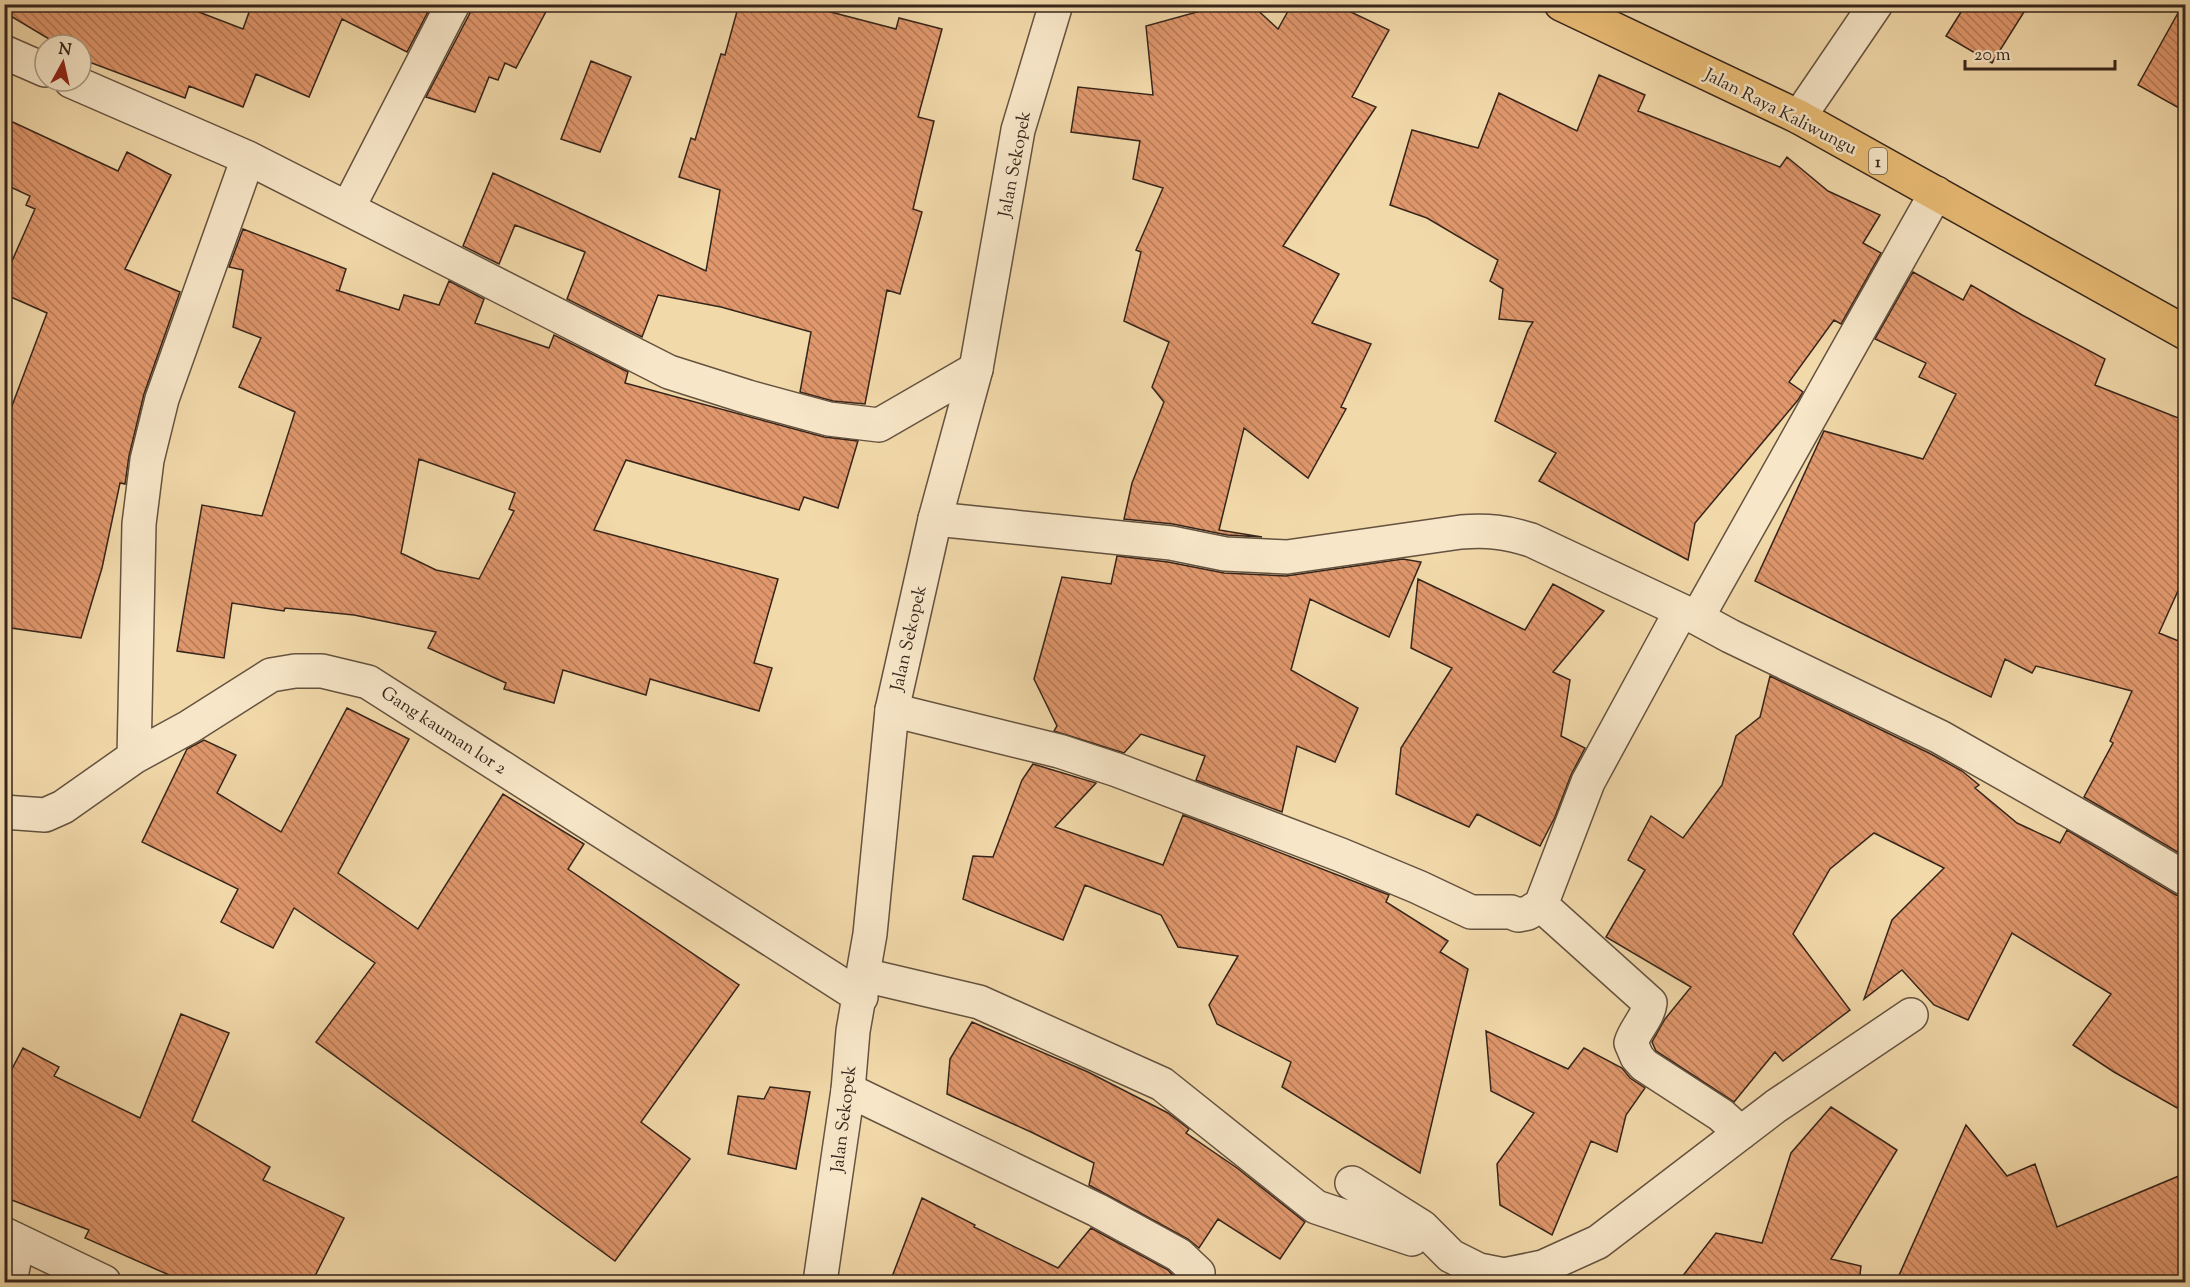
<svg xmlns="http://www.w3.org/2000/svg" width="2190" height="1287" font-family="'Sorts Mill Goudy',serif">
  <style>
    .building { fill: url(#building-back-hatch); stroke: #36251b; stroke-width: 1.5; fill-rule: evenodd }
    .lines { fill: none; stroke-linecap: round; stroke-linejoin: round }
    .minor-casing { stroke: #65523f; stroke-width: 36 }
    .tertiary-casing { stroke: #65523f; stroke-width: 36 }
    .primary-casing { stroke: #36251b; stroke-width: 36 }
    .minor { stroke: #f7e6c8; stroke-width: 33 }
    .tertiary { stroke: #f7e6c8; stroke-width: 33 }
    .primary { stroke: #e9bc75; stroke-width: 33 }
    .labels { text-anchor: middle; stroke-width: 5; stroke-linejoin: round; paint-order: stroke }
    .shield { fill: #f7e6c8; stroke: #705f4f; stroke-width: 1.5 }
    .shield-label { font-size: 16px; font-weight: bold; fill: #36251b }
    .street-label { font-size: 18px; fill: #36251b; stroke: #f7e6c8 }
  </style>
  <defs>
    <pattern id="building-back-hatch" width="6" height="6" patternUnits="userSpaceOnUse" patternTransform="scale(1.5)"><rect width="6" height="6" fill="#e0976c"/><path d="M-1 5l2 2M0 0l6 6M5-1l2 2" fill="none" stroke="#b67b58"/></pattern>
  </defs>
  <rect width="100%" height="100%" fill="#f2d9aa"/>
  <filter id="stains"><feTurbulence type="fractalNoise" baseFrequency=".00333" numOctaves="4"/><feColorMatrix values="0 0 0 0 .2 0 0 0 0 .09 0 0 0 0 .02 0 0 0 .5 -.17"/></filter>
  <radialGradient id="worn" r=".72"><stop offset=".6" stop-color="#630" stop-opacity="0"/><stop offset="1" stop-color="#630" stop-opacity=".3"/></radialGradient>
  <path class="building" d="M 4,4 L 178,4 L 243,29 L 252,4 L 432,4 L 407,52 L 342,19 L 309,97 L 256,74 L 243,107 L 189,86 L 185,98 L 81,59 L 81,45 L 59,45 L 4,12 Z
    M 471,4 L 550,4 L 516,68 L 505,63 L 498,80 L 489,77 L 475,112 L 426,97 L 470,13 Z
    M 739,4 L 800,4 L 896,29 L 899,18 L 942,29 L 918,117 L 934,121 L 913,209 L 922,212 L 900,294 L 887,290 L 865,404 L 833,401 L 800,392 L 811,332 L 721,307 L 658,295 L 642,337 L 567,299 L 585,252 L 515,225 L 499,264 L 463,246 L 493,173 L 706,271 L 720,190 L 679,177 L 691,138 L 695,140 L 721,54 L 725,55 Z
    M 1226,4 L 1251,4 L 1278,29 L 1292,4 L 1334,4 L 1389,30 L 1352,97 L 1376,107 L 1283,246 L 1339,274 L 1312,323 L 1371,344 L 1341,407 L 1346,409 L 1308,478 L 1244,428 L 1219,530 L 1262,537 L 1227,535 L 1173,524 L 1124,519 L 1132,483 L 1164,402 L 1152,387 L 1169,342 L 1124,321 L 1141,252 L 1136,250 L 1163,188 L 1133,179 L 1140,141 L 1071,132 L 1078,87 L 1153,95 L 1146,26 Z
    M 1966,4 L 2029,4 L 1992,63 L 1946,36 Z
    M 2183,4 L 2186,4 L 2186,112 L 2138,85 Z
    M 591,61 L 631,77 L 600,152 L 561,139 Z
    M 1599,75 L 1645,95 L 1638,111 L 1780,167 L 1787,157 L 1828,191 L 1880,215 L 1863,243 L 1881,253 L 1841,324 L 1834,320 L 1789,382 L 1803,392 L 1798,400 L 1695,523 L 1688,560 L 1539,481 L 1556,453 L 1495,421 L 1528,330 L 1533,322 L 1499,319 L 1503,289 L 1490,281 L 1498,260 L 1427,218 L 1390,205 L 1412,130 L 1478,148 L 1499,93 L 1577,131 Z
    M 4,118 L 118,171 L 127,152 L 171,175 L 125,269 L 180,292 L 144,394 L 129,456 L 125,484 L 120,483 L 102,568 L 81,638 L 4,627 L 4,427 L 47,313 L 4,294 L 4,279 L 35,209 L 26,205 L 30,196 L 4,184 Z
    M 243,229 L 346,269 L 339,291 L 336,290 L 399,310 L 404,295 L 439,305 L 449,281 L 484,299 L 475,323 L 549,348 L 554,335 L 628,372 L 625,383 L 824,437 L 858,441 L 838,508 L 804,497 L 799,510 L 626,460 L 594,530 L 778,579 L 754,663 L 772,668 L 759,711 L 650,679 L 646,695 L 563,670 L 554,703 L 504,689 L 506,683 L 428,648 L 436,632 L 354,615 L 285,608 L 284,611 L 232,603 L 224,658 L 177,651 L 202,505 L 262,516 L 295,412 L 239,387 L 261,338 L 233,327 L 243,270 L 229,267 ZM 419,459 L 515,493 L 509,509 L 514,511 L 479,579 L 436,570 L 401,553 Z
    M 1913,272 L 1963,300 L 1971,285 L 2022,315 L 2105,359 L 2095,385 L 2186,421 L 2186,573 L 2159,633 L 2186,644 L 2186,857 L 2084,797 L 2113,743 L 2110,741 L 2132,691 L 2036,666 L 2032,673 L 2005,659 L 1991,697 L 1755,581 L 1824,431 L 1923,459 L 1956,394 L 1919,377 L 1926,363 L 1875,339 Z
    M 1117,556 L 1168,562 L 1224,573 L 1286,576 L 1403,559 L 1421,562 L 1389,637 L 1310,599 L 1291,670 L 1358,708 L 1335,762 L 1297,746 L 1282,812 L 1196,780 L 1205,756 L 1141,734 L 1124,753 L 1054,731 L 1057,726 L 1034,679 L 1062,577 L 1111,584 Z
    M 1418,579 L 1525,630 L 1553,584 L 1604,611 L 1553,672 L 1570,680 L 1561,736 L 1585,748 L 1571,775 L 1555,817 L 1540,846 L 1477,814 L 1469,827 L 1396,794 L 1401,748 L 1452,668 L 1411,648 Z
    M 1770,676 L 1931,754 L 1962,771 L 1979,785 L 1975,788 L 2017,823 L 2060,843 L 2067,830 L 2176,895 L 2186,898 L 2186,1113 L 2114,1072 L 2073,1045 L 2111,994 L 2012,933 L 1968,1020 L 1934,1005 L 1902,970 L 1864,999 L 1892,920 L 1944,868 L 1874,833 L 1830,869 L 1793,934 L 1850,1010 L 1783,1061 L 1775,1052 L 1734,1102 L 1656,1051 L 1652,1042 L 1665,1019 L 1691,987 L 1606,937 L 1645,870 L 1628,860 L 1651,816 L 1683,838 L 1722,785 L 1736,736 L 1760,717 Z
    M 347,708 L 409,739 L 338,873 L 418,929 L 503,794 L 584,844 L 568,869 L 739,985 L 641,1122 L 690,1159 L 615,1261 L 316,1042 L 375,963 L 294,908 L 273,948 L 221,922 L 238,889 L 142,842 L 187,749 L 204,740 L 236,755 L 217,793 L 281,832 Z
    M 1033,764 L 1096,783 L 1055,827 L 1163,865 L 1183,815 L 1389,895 L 1386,902 L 1448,941 L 1440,952 L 1468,969 L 1420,1173 L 1282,1087 L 1291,1062 L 1217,1024 L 1209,1005 L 1238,956 L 1178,947 L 1161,915 L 1085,885 L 1063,940 L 963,899 L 973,856 L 993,857 L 1022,780 Z
    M 181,1014 L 229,1033 L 192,1121 L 270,1167 L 263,1180 L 344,1218 L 312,1282 L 185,1282 L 85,1238 L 89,1230 L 4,1197 L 4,1084 L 23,1048 L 59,1067 L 54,1076 L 140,1118 Z
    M 972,1022 L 1088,1072 L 1168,1113 L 1189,1129 L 1186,1133 L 1237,1168 L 1305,1222 L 1280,1259 L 1218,1219 L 1199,1248 L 1188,1239 L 1089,1185 L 1094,1163 L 1031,1132 L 947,1094 L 950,1059 Z
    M 1486,1031 L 1568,1069 L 1584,1048 L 1622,1068 L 1630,1078 L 1645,1088 L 1626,1115 L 1617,1152 L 1591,1141 L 1552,1235 L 1500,1205 L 1497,1164 L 1534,1113 L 1491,1091 Z
    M 770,1087 L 810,1092 L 796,1169 L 728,1154 L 738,1096 L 764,1099 Z
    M 1831,1107 L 1897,1150 L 1831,1259 L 1861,1266 L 1859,1282 L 1678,1282 L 1716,1233 L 1762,1243 L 1791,1153 Z
    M 1966,1125 L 2007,1176 L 2035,1164 L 2057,1227 L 2186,1173 L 2186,1282 L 1896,1282 Z
    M 922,1198 L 975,1225 L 974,1227 L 1058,1268 L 1091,1228 L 1168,1270 L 1178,1281 L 1177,1282 L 890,1282 Z"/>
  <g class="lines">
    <defs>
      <path id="minor" d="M 4,52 L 45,70
        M 71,81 L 248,158 L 669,372 L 748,397 L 829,419 L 879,425 L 976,369
        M 1799,117 L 1876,4
        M 348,208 L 453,4
        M 935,519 L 1171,543 L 1225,554 L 1287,557 L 1461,532 C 1488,530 1506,532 1531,540 L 1697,618 L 1730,636 L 1940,737 L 2109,833 L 2186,879
        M 1697,618 L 1936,193
        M 892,710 L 1059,751 L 1117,770 L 1341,855 L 1418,887 L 1471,912 L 1511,912 L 1518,915 L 1528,913 L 1541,905 L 1588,782 L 1681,611
        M 134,757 L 139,524 L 147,460 L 162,399 L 248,158
        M 4,812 L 45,815 L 63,807 L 134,757 L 189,727 L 271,675 L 295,671 L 322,671 L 368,682 L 861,997
        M 1541,905 L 1650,1003 C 1648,1018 1635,1029 1631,1043 L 1637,1057 L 1644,1065 L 1721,1115 L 1741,1133
        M 864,975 L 979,1002 L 1162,1084 L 1316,1207 L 1412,1239 L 1421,1228
        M 848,1090 L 1097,1210 L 1179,1255 L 1198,1273 L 1197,1282
        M 1352,1183 L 1422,1227 L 1451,1256 L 1479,1270 L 1504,1275 L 1543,1267 L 1598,1242 L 1776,1106 L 1911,1015
        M 4,1234 L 104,1282
        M 10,1282 L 18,1241"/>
      <path id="tertiary" d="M 820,1282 L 848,1090 L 853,1031 L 870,934 L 892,710 L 935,519 L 976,369 L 1018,130 L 1056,4"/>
      <path id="primary" d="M 1561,4 L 1799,117 L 2186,333"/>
    </defs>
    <use href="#minor" class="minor-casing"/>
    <use href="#tertiary" class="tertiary-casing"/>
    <use href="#primary" class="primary-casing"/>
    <use href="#minor" class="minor"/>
    <use href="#tertiary" class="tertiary"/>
    <use href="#primary" class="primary"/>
  </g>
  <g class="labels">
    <rect class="shield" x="1869" y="148" width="18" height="26" rx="4.5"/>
    <g class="shield-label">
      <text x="1878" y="167">1</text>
    </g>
    <g class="street-label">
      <text transform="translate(1781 111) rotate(27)" y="6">Jalan Raya Kaliwungu</text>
      <text transform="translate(1014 164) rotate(-79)" y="6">Jalan Sekopek</text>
      <text transform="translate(908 638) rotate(-77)" y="6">Jalan Sekopek</text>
      <text transform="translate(444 730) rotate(33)" y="6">Gang kauman lor 2</text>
      <text transform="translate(843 1119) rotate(-83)" y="6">Jalan Sekopek</text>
    </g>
  </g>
  <rect width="2190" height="1287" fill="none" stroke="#f2d9aa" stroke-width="24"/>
  <rect x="6" y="6" width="2178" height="1275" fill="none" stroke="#36251b" stroke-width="3"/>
  <rect x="12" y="12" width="2166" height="1263" fill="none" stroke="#36251b" stroke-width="1.5"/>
  <g transform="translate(63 63) rotate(8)"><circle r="28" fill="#f7e6c8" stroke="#aa9983" stroke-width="1.5"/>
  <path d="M0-4.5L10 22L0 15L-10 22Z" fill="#8f2418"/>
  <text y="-9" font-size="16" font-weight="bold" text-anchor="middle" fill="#36251b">N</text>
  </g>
  <path d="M1965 60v9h150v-9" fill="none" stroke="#36251b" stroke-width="3"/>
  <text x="1974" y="60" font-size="18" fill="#36251b" stroke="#f7e6c8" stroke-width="4.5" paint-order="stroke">20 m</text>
  <rect width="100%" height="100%" filter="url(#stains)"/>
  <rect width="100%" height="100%" fill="url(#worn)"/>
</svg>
